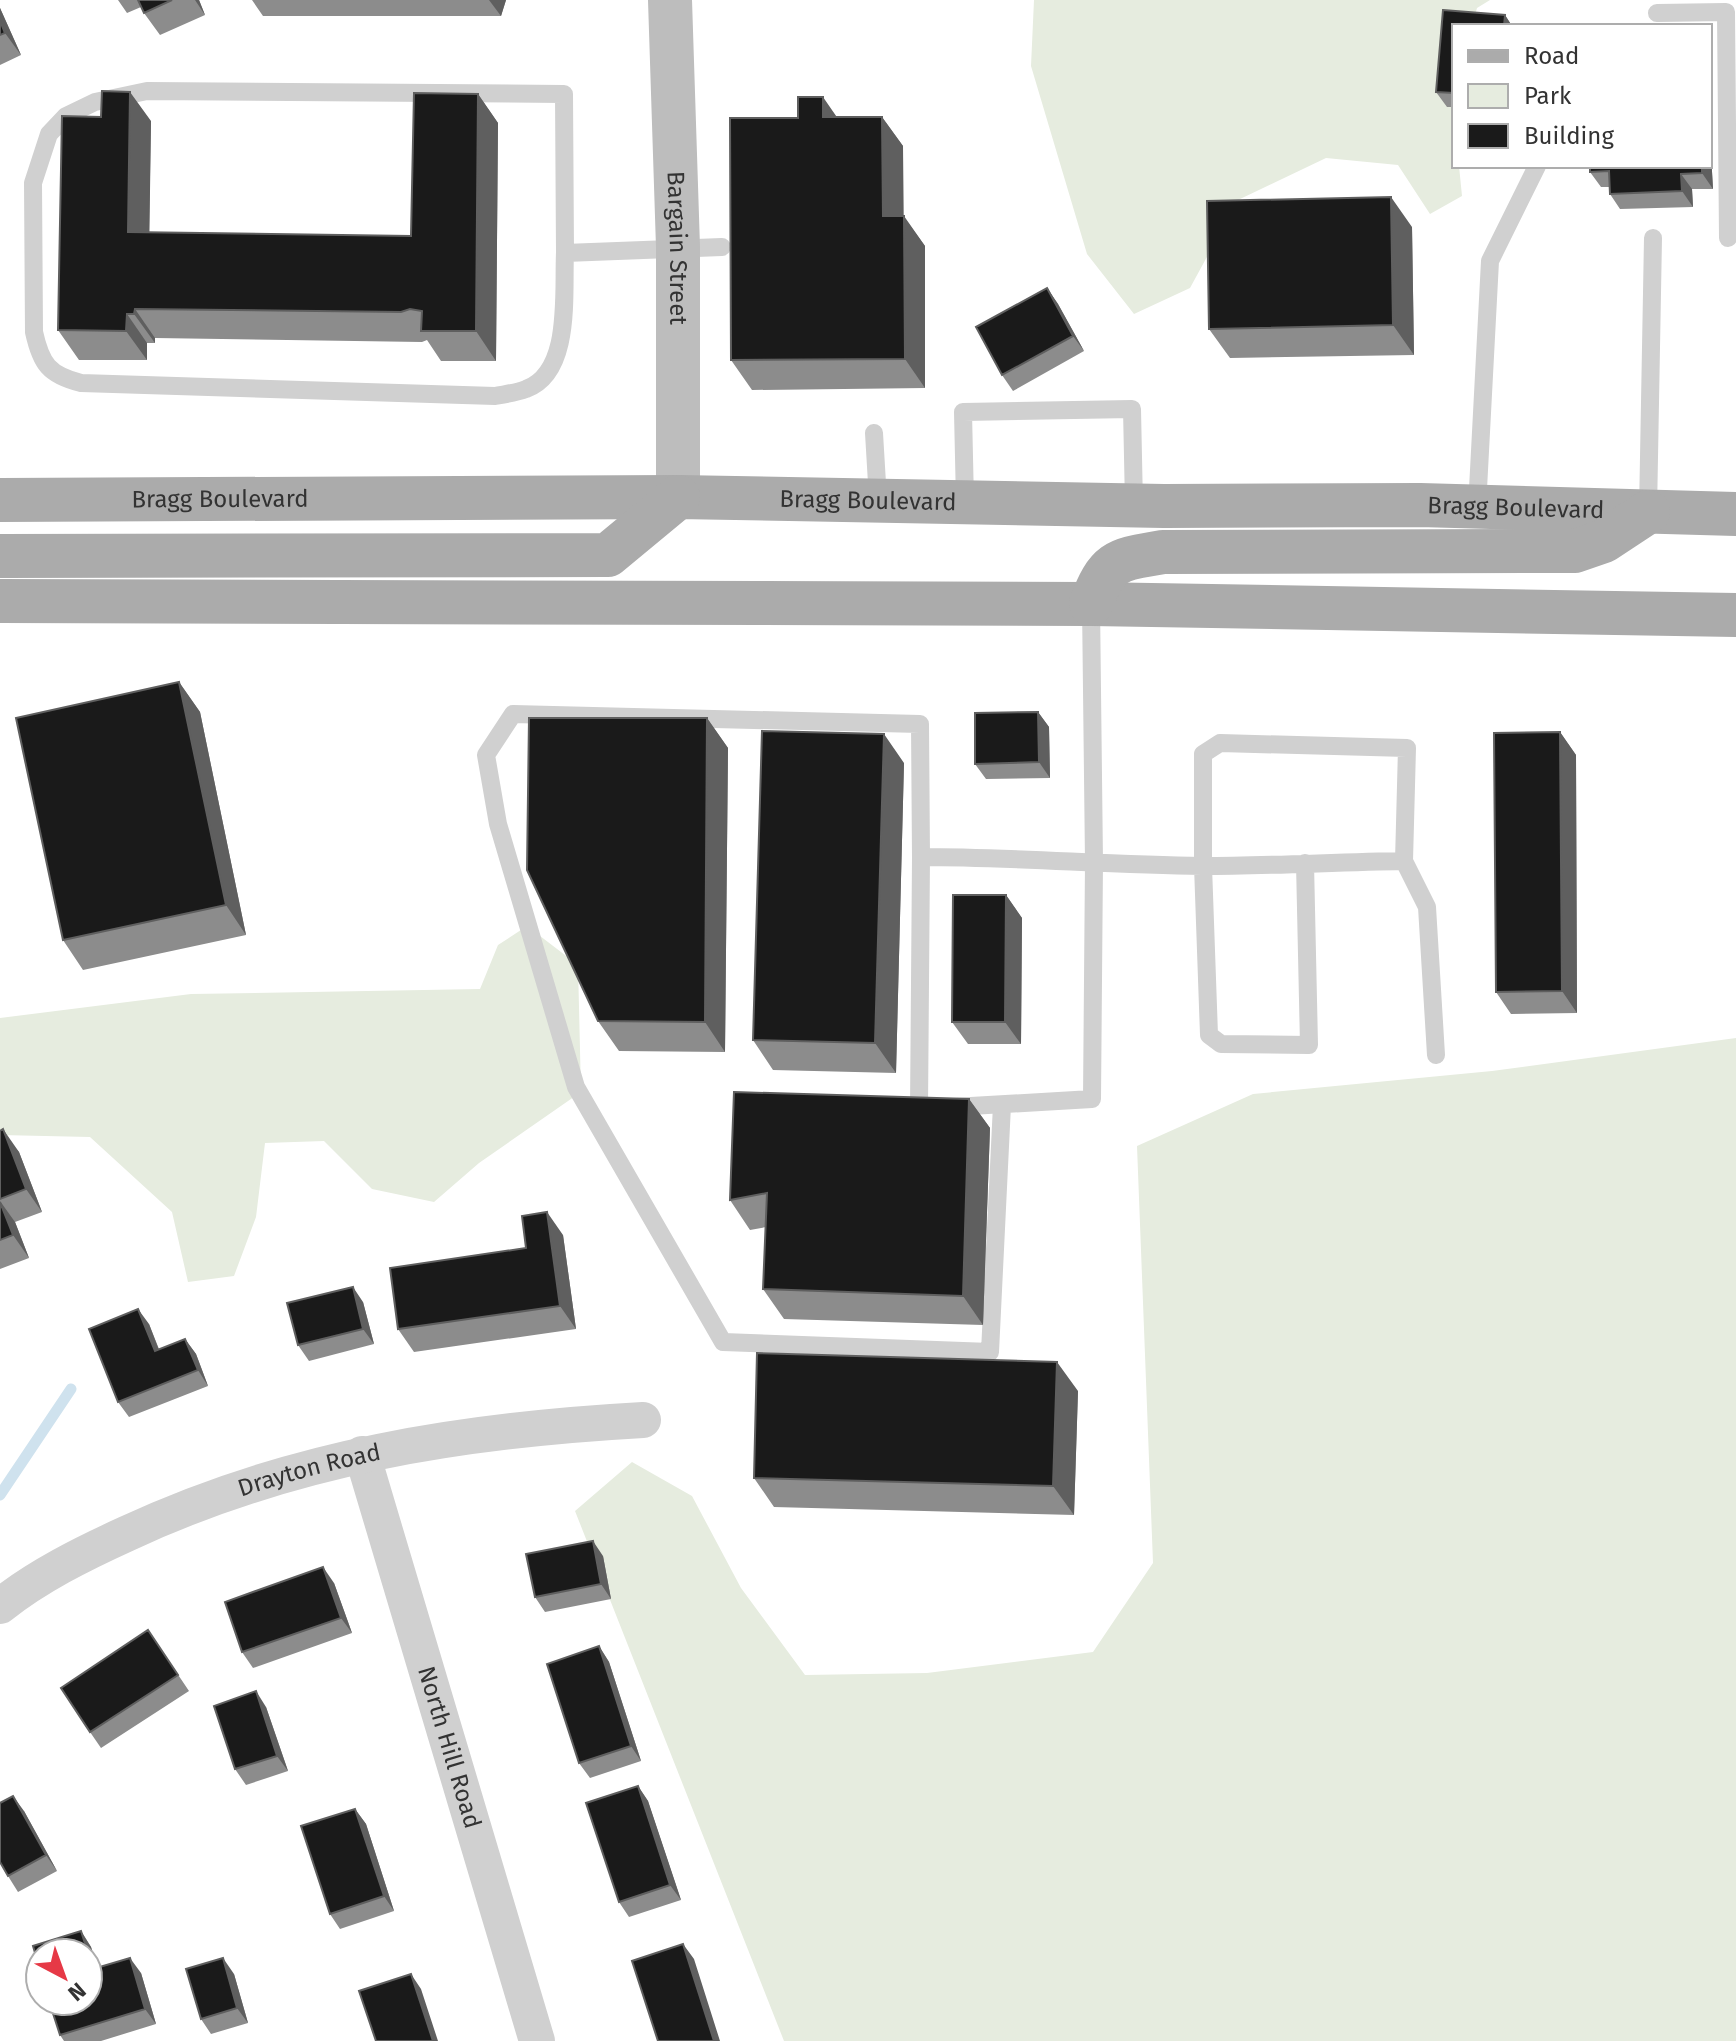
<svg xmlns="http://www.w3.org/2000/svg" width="1736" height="2041" font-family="'Fira Sans',sans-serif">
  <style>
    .green { fill: #e6ecdf }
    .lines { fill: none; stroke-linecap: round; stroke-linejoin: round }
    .stream { stroke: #cfe2ee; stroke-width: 11 }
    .lane { stroke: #d0d0d0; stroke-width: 18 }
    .street { stroke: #d0d0d0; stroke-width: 36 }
    .secondary { stroke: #bdbdbd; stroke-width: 44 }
    .primary { stroke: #ababab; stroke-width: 44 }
    .wall { fill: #8c8c8c }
    .shaded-wall { fill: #5f5f5f }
    .building { fill: #1a1a1a; stroke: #5f5f5f; stroke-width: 2 }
    .labels { text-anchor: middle; stroke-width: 8; stroke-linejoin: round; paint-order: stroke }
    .street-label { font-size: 24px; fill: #333; stroke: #fff }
  </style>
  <rect width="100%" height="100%" fill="#fff"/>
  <path class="green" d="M 1034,0 L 1490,0 L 1477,8 L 1472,26 L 1454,26 L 1454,166 L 1459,166 L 1462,196 L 1430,214 L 1398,165 L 1326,158 L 1238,200 L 1190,288 L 1134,314 L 1087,254 L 1031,66 Z
    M 527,926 L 578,965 L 581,1092 L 479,1163 L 434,1202 L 372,1189 L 324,1141 L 265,1143 L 256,1217 L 234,1276 L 188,1282 L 172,1212 L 90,1137 L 0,1135 L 0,1018 L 191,994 L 480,989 L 498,945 Z
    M 1736,1038 L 1736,2041 L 784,2041 L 575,1511 L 632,1462 L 692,1496 L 741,1588 L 805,1675 L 927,1673 L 1093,1652 L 1153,1563 L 1137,1146 L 1253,1094 L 1492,1071 Z"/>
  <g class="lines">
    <path class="stream" d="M 0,1495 L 71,1389"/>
    <path class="lane" d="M 1657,13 L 1726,12 L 1728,238
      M 565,253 C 563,294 572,372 526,389 C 516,393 505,394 495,396 L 81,383 C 49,375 41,364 34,332 L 33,183 L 49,134 L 66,116 L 95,102 L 147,91 L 564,94 L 565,253 L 722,247
      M 874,433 L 878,500
      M 965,502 L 963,412 L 1132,409 L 1134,505
      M 1477,508 L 1490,261 L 1537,166
      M 1648,512 L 1653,238
      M 1091,604 L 1094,862 L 1092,1099 L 919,1109 L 921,857 C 1015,857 1108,865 1202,866 C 1269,866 1337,862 1404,861 L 1407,748 L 1220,743 L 1203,754 L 1203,866 L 1209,1035 L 1221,1044 L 1309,1045 L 1305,863
      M 921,857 L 920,724 L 513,714 L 486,755 L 498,824 L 576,1087 L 723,1342 L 990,1352 L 1002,1105
      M 1404,861 L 1427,907 L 1436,1055"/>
    <g class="street">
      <path id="s1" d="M 362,1454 L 537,2041"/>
      <path id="s2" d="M 0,1606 C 38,1576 82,1554 126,1534 C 291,1457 463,1430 643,1420"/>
    </g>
    <path class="secondary" id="s3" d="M 670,0 L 678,247 L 678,497"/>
    <g class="primary">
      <path id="s4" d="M 0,500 L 678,497 L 1164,506 L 1420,505 L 1736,514"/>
      <path d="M 0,556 L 608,555 L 678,497"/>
      <path d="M 0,601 L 1091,604 L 1736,615"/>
      <path d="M 1091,604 C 1108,558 1118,560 1163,552 L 1575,551 L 1604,541 L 1648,512"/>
    </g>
  </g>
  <path class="wall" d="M 118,0 L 199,0 L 205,15 L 160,35 L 144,13 L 141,7 L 127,13 Z
    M 252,0 L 506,0 L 501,16 L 263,16 Z
    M 0,8 L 21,55 L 0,65 Z
    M 1443,10 L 1505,15 L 1512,26 L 1454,26 L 1454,107 L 1447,107 L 1436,92 Z
    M 478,94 L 498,123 L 496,361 L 441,361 L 427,340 L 422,342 L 155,338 L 155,343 L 147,343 L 147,360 L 79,360 L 58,330 L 151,121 L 149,233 L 411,236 Z
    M 837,117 L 882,117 L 903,146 L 903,216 L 925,246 L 925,388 L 752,390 L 731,360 Z
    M 1710,152 L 1711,154 L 1713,189 L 1692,189 L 1693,207 L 1620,209 L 1610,194 L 1610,187 L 1601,187 L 1590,172 L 1710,166 Z
    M 1412,227 L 1414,355 L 1230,358 L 1209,329 Z
    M 1047,288 L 1058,304 L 1084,351 L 1013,391 L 1002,375 Z
    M 179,682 L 200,712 L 246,935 L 83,970 L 63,940 Z
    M 1038,712 L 1049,727 L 1050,778 L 986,779 L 975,764 Z
    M 707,718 L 728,748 L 725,1052 L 619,1051 L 598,1021 Z
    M 1560,732 L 1576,755 L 1577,1013 L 1511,1014 L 1496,992 Z
    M 904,763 L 896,1073 L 773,1070 L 753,1040 Z
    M 1006,895 L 1022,918 L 1021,1044 L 968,1044 L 952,1022 Z
    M 969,1099 L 990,1128 L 983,1325 L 784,1319 L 763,1289 L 766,1227 L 750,1230 L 730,1200 Z
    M 0,1131 L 19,1152 L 42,1212 L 15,1222 L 29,1258 L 0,1269 Z
    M 563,1235 L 576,1329 L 414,1352 L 398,1329 L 526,1248 Z
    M 363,1302 L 374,1344 L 309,1361 L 298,1345 Z
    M 149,1324 L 159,1349 L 185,1339 L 196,1354 L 208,1386 L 129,1417 L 118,1402 Z
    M 1078,1391 L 1074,1515 L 774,1507 L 754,1478 Z
    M 603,1556 L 611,1599 L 545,1612 L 535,1597 Z
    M 334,1583 L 352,1633 L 253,1668 L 242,1652 Z
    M 148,1630 L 189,1691 L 101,1748 L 90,1732 Z
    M 599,1646 L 609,1662 L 641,1761 L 590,1778 L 579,1763 Z
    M 266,1707 L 288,1771 L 246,1785 L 235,1769 Z
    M 638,1786 L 648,1801 L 681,1900 L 629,1917 L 619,1902 Z
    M 355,1809 L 366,1824 L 394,1911 L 340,1929 L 330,1914 Z
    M 24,1811 L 57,1871 L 18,1892 L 8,1876 Z
    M 81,1931 L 91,1947 L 98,1968 L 141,1973 L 156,2024 L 101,2041 L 64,2041 L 60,2035 Z
    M 234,1974 L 248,2023 L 211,2034 L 201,2019 Z"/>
  <path class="shaded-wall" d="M 195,0 L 199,0 L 205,15 Z
    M 489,0 L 506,0 L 501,16 Z
    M 0,8 L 21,55 L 5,33 L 0,21 Z
    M 1505,15 L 1512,26 L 1504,26 Z
    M 130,92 L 151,121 L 149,262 L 128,232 Z
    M 478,94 L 498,123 L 496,361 L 476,331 Z
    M 823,97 L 843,126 L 823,117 Z
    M 882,117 L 903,146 L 904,246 L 883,216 Z
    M 1710,152 L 1711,154 L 1713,189 L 1702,173 L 1702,166 L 1710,166 Z
    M 1681,174 L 1692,189 L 1693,207 L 1682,191 Z
    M 1391,197 L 1412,227 L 1414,355 L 1393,325 Z
    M 904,216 L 925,246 L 925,388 L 905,359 Z
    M 1047,288 L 1058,304 L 1084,351 L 1073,336 Z
    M 135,309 L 155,338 L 155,343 L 134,314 Z
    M 127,314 L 147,343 L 147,360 L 126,331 Z
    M 179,682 L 200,712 L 246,935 L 226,905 Z
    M 1038,712 L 1049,727 L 1050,778 L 1039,762 Z
    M 707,718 L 728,748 L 725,1052 L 705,1022 Z
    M 1560,732 L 1576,755 L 1577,1013 L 1562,991 Z
    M 884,734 L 904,763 L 896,1073 L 875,1043 Z
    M 1006,895 L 1022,918 L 1021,1044 L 1005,1022 Z
    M 969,1099 L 990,1128 L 983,1325 L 963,1296 Z
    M 3,1129 L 19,1152 L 42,1212 L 26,1189 Z
    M 0,1201 L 15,1222 L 29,1258 L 13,1235 Z
    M 547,1212 L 563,1235 L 576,1329 L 560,1306 Z
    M 353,1287 L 363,1302 L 374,1344 L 363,1329 Z
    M 138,1309 L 149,1324 L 165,1366 L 155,1351 Z
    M 185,1339 L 196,1354 L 208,1386 L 198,1370 Z
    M 1057,1362 L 1078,1391 L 1074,1515 L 1053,1486 Z
    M 593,1541 L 603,1556 L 611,1599 L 601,1584 Z
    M 323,1567 L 334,1583 L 352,1633 L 341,1618 Z
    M 599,1646 L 609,1662 L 641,1761 L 631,1746 Z
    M 256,1691 L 266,1707 L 288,1771 L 277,1756 Z
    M 638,1786 L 648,1801 L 681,1900 L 670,1885 Z
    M 13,1796 L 24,1811 L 57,1871 L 46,1855 Z
    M 355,1809 L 366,1824 L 394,1911 L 384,1896 Z
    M 81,1931 L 91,1947 L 103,1985 L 93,1969 Z
    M 683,1944 L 694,1959 L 720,2041 L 714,2041 Z
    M 130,1958 L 141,1973 L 156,2024 L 145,2009 Z
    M 223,1958 L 234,1974 L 248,2023 L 237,2008 Z
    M 411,1974 L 421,1989 L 438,2041 L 433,2041 Z"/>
  <path class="building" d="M 138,0 L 172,0 L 144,13 Z
    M 1443,10 L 1505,15 L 1504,26 L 1454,26 L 1454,93 L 1436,92 Z
    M 0,21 L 5,33 L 0,35 Z
    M 102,91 L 130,92 L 128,232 L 411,236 L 414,93 L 478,94 L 476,331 L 421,331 L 422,311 L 410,309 L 401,312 L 135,309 L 134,314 L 127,314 L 126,331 L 58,330 L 62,116 L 101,117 Z
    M 798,97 L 823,97 L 823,117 L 882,117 L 883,216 L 904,216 L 905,359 L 731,360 L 730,118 L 798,118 Z
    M 1590,166 L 1702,166 L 1702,173 L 1681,174 L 1682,191 L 1610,194 L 1609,171 L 1590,172 Z
    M 1391,197 L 1393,325 L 1209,329 L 1207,201 Z
    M 1047,288 L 1073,336 L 1002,375 L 976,327 Z
    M 179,682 L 226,905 L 63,940 L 16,718 Z
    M 1038,712 L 1039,762 L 975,764 L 975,713 Z
    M 529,718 L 707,718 L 705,1022 L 598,1021 L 527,870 Z
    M 762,731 L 884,734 L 875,1043 L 753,1040 Z
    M 1560,732 L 1562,991 L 1496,992 L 1494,733 Z
    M 953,895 L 1006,895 L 1005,1022 L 952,1022 Z
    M 734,1092 L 969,1099 L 963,1296 L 763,1289 L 767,1193 L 730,1200 Z
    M 3,1129 L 26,1189 L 0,1199 L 0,1131 Z
    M 0,1202 L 13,1235 L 0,1240 Z
    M 547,1212 L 560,1306 L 398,1329 L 390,1268 L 526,1248 L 522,1216 Z
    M 353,1287 L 363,1329 L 298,1345 L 287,1303 Z
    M 138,1309 L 155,1351 L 185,1339 L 198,1370 L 118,1402 L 89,1329 Z
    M 757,1353 L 1057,1362 L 1053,1486 L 754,1478 Z
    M 593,1541 L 601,1584 L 535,1597 L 526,1554 Z
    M 323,1567 L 341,1618 L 242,1652 L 225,1602 Z
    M 148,1630 L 178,1675 L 90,1732 L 61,1688 Z
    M 599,1646 L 631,1746 L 579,1763 L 547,1664 Z
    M 256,1691 L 277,1756 L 235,1769 L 214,1706 Z
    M 638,1786 L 670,1885 L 619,1902 L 586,1803 Z
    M 13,1796 L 46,1855 L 8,1876 L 0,1862 L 0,1803 Z
    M 355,1809 L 384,1896 L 330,1914 L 301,1826 Z
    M 81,1931 L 88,1953 L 40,1953 L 40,1970 L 33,1946 Z
    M 683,1944 L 714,2041 L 658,2041 L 632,1961 Z
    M 88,1955 L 93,1969 L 130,1958 L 145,2009 L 60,2035 L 49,2001 L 88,2001 Z
    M 223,1958 L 237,2008 L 201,2019 L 186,1969 Z
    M 411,1974 L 433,2041 L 376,2041 L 359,1991 Z"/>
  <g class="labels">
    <g class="street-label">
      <text dy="8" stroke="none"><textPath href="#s3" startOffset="248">Bargain Street</textPath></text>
      <text dy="8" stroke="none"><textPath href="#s4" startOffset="220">Bragg Boulevard</textPath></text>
      <text dy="8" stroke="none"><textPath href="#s4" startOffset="868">Bragg Boulevard</textPath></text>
      <text dy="8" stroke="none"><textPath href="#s4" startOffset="1516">Bragg Boulevard</textPath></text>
      <text dy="8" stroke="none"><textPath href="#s2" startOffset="340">Drayton Road</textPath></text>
      <text dy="8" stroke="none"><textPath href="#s1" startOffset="306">North Hill Road</textPath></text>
    </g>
  </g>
  <rect x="1452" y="24" width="260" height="144" fill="#ffffff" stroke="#adadad" stroke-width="2"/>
  <rect x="1468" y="50" width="40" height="12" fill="#ababab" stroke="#adadad" stroke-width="2"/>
  <text x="1524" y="64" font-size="24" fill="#333333">Road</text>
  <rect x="1468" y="84" width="40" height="24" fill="#e6ecdf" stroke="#adadad" stroke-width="2"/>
  <text x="1524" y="104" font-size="24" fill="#333333">Park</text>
  <rect x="1468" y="124" width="40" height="24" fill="#1a1a1a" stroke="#adadad" stroke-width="2"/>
  <text x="1524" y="144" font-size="24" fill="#333333">Building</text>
  <g transform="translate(64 1977) rotate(139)"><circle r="38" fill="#ffffff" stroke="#adadad" stroke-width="2"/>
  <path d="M0-6L14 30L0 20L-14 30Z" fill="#e63946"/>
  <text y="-12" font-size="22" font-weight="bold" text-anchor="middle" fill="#333333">N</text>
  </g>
</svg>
